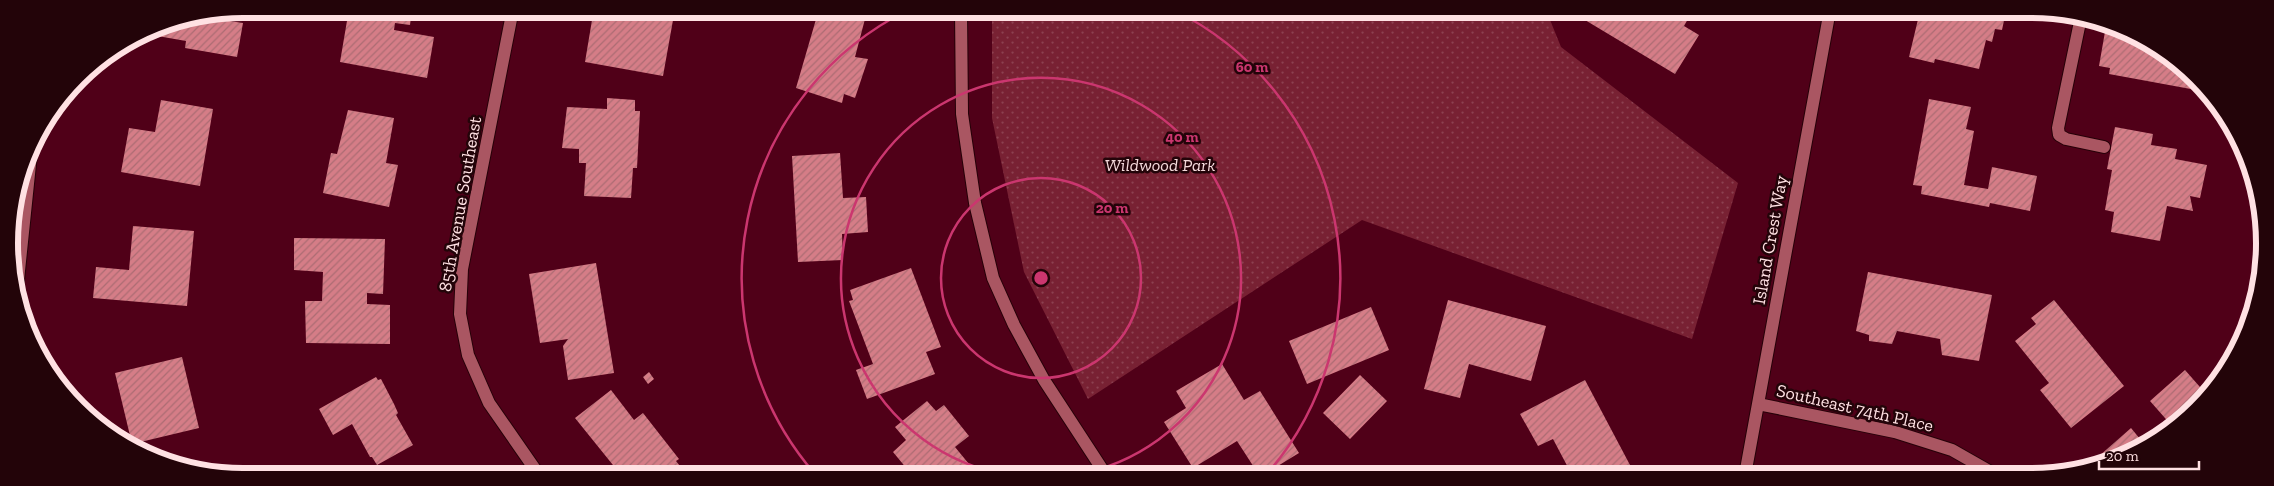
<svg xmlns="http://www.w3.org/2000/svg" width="2274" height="486" font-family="'Zilla Slab',serif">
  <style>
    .grass { fill: url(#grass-dots) }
    .building { fill: url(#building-hatch) }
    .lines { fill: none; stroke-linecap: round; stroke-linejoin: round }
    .service-casing { stroke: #260108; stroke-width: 14 }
    .minor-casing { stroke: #260108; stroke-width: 14 }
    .service { stroke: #aa5662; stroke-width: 12 }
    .minor { stroke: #aa5662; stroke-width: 12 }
    .ring { fill: none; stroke: #cb366f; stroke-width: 2.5 }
    .labels { text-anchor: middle; stroke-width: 5; stroke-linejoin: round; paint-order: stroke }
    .park-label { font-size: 18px; font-style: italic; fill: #f4d9db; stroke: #230409 }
    .street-label { font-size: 18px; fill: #ffe1e3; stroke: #230409 }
    .rim { fill: none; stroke: #ffe1e3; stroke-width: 6 }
    .centre { fill: #cb366f; stroke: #230409; stroke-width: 2.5 }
    .ring-label { font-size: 15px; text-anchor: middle; font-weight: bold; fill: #cb366f; stroke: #230409; stroke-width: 5; stroke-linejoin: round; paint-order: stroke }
  </style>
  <defs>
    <pattern id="grass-dots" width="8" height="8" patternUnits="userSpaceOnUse" patternTransform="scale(1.25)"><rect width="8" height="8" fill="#782133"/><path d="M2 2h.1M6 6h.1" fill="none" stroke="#8c4150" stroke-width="1.8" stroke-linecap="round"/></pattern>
    <pattern id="building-hatch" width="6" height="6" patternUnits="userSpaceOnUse" patternTransform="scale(1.25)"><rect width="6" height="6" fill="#d57d87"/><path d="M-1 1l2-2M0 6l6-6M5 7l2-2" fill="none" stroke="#ac6c73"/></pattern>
  </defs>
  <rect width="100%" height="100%" fill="#500018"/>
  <path class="grass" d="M 992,10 L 1546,10 L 1561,47 L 1738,183 L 1692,339 L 1362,220 L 1088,399 L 1024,272 L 992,118 Z"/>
  <path class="building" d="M 349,9 L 412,9 L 410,25 L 395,23 L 394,30 L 434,37 L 427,78 L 340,62 Z
    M 623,9 L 675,9 L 663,76 L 585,62 L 593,14 L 621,18 Z
    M 819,9 L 828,9 L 865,19 L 855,57 L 868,59 L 855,98 L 844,94 L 842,103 L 796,88 Z
    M 1578,10 L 1693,10 L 1684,26 L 1699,35 L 1675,74 L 1575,14 Z
    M 1920,11 L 2006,11 L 2002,30 L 1995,29 L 1992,42 L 1986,40 L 1979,69 L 1935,59 L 1934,63 L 1909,57 Z
    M 202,17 L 243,23 L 237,57 L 185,48 L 186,41 L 146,34 L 146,37 L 139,36 L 154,26 Z
    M 2106,26 L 2148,40 L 2207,92 L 2109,74 L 2110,68 L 2099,66 Z
    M 607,98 L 635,100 L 635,111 L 640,111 L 637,168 L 633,168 L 631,198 L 584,196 L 586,163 L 579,163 L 579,149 L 562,148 L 567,107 L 607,109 Z
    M 1929,99 L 1971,107 L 1966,129 L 1974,131 L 1964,185 L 1988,189 L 1992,167 L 2037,176 L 2030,211 L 1990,203 L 1989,207 L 1921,194 L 1922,186 L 1913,185 Z
    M 161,100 L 213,109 L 200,186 L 121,172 L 129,128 L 155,132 Z
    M 348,110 L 394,118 L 386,163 L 398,165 L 389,207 L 323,193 L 331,153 L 337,154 Z
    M 2115,127 L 2153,134 L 2151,145 L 2177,149 L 2175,159 L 2207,165 L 2200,198 L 2190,196 L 2193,211 L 2167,206 L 2160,241 L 2111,232 L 2114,212 L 2105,210 L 2112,170 L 2107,169 Z
    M 840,153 L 843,198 L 866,197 L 868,232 L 842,234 L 843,260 L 798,262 L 792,156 Z
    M 133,226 L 194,231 L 187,306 L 93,298 L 96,267 L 129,270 Z
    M 294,238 L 385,239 L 383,294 L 367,293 L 367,304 L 390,305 L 390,344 L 306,343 L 305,301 L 322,301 L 323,272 L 294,270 Z
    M 596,263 L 614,373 L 568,380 L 563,346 L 568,339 L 540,343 L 529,274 Z
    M 911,268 L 941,347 L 926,352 L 935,374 L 867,399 L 856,370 L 873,364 L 849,301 L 853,300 L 850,290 Z
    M 1868,272 L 1992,295 L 1979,361 L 1942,355 L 1940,339 L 1897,331 L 1892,344 L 1869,341 L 1869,335 L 1856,331 Z
    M 1448,300 L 1546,326 L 1531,381 L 1469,364 L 1460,398 L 1424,389 Z
    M 2054,300 L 2124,386 L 2071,428 L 2040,390 L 2049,383 L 2015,341 L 2036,324 L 2031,318 Z
    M 1371,307 L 1389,350 L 1307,384 L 1289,341 Z
    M 182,357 L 199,428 L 132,444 L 115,373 Z
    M 1222,364 L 1244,400 L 1260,391 L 1299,453 L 1263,475 L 1259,475 L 1237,441 L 1193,468 L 1164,422 L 1186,408 L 1176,391 Z
    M 2185,370 L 2207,395 L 2196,409 L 2172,426 L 2150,401 Z
    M 649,372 L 654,379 L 648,384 L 643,377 Z
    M 1360,375 L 1387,401 L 1350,439 L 1323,413 Z
    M 376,377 L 378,380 L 381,379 L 394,404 L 398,413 L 396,415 L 413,445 L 377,465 L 372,457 L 370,457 L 352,424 L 333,435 L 319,409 Z
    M 1585,380 L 1630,465 L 1610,475 L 1572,475 L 1553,439 L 1538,446 L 1520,414 Z
    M 611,390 L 634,420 L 643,413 L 679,459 L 676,461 L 687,475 L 621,475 L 575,418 Z
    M 927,401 L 936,411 L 944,405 L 969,436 L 955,447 L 978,475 L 912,475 L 893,452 L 906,440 L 895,427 Z
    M 2131,428 L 2145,445 L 2134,453 L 2103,463 L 2098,457 Z"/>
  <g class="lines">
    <defs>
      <path id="service" d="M 2081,17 L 2058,128 L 2059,135 L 2066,139 L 2104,147"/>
      <path id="minor" d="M 513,9 L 462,269 L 460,314 L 468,355 L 489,403 L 539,475
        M 961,10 L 962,114 L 975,203 L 993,278 L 1014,325 L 1044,380 L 1106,475
        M 17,290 L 32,145
        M 1758,404 L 1895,432 L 1952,450 L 1996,475
        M 1745,475 L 1830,10"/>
    </defs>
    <use href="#service" class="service-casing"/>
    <use href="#minor" class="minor-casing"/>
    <use href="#service" class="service"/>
    <use href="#minor" class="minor"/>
  </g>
  <g class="ring">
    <circle cx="1041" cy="278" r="100"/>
    <path d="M1008 475A200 200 0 1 1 1074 475"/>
    <path d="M815 474A299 299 0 0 1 908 10M1174 10A299 299 0 0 1 1267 474"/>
  </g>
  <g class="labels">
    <g class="park-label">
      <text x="1160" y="171">Wildwood Park</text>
    </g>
    <g class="street-label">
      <text transform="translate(460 204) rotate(-80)" y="6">85th Avenue Southeast</text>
      <text transform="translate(1770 240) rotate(-80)" y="6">Island Crest Way</text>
      <text transform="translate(1855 408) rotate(13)" y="6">Southeast 74th Place</text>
    </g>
  </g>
  <path d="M0 0H2274V486H0ZM243 18H2031A225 225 0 0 1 2256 243V243A225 225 0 0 1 2031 468H243A225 225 0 0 1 18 243V243A225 225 0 0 1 243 18Z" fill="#230409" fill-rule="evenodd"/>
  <path class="rim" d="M243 18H2031A225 225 0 0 1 2256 243V243A225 225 0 0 1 2031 468H243A225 225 0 0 1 18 243V243A225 225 0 0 1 243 18Z"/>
  <circle cx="1041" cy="278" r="8" class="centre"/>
  <g class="ring-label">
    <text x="1252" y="72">60 m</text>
    <text x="1182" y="142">40 m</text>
    <text x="1112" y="213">20 m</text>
  </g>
  <path d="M2099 461v8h100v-8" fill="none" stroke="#ffe1e3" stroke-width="2.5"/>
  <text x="2106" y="461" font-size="15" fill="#ffe1e3" stroke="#230409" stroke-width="4" paint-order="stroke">20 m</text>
</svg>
